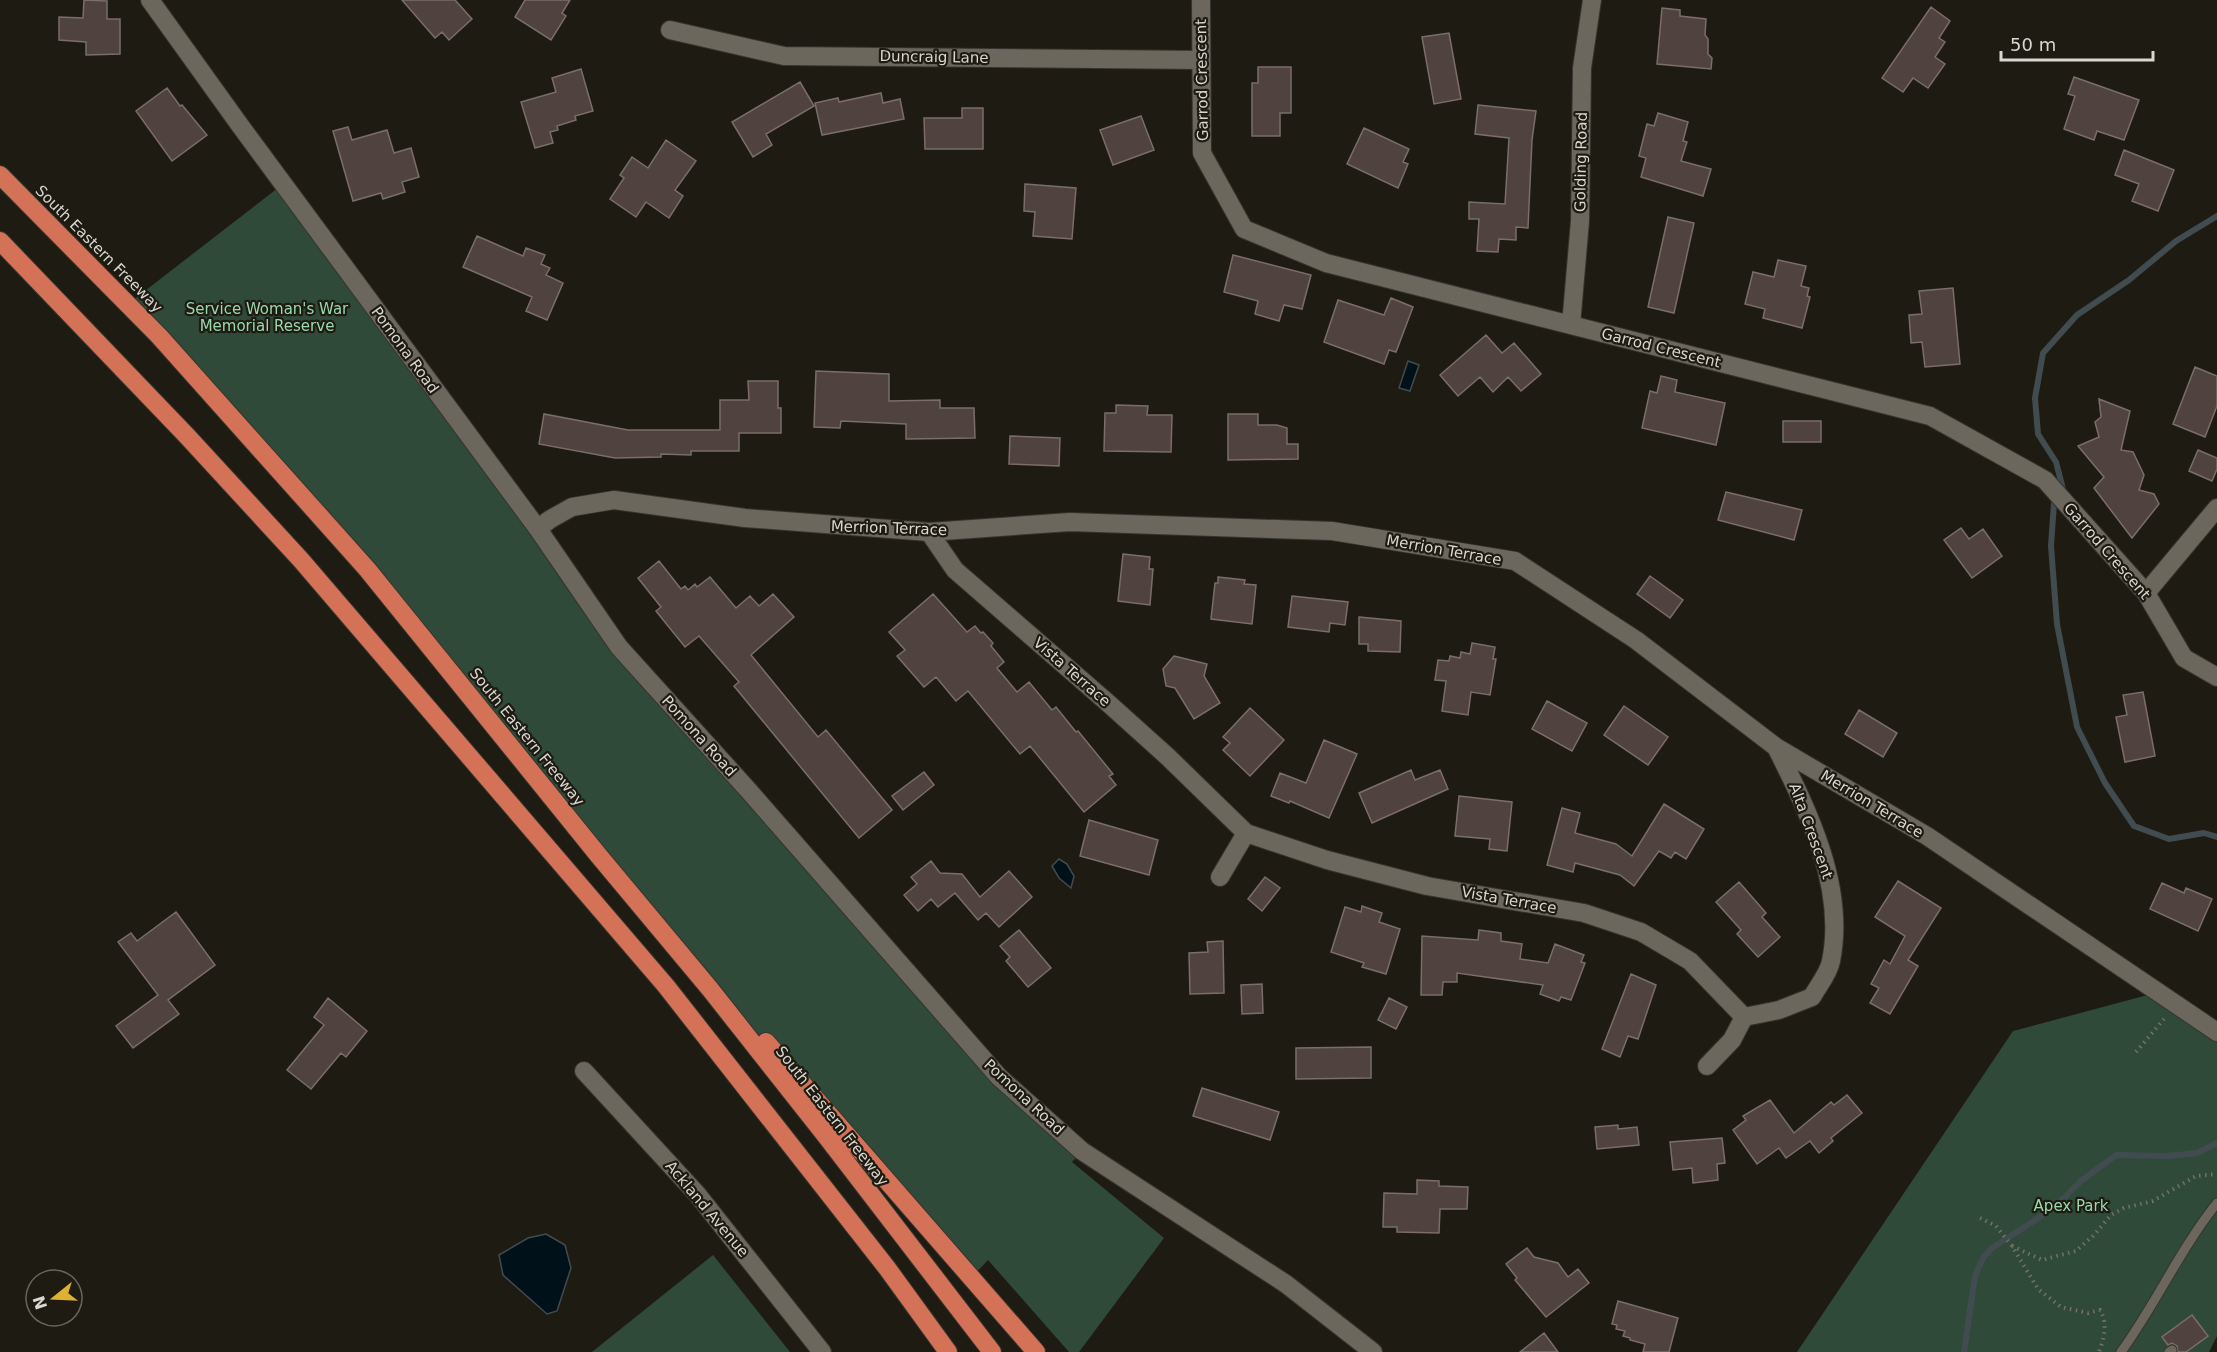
<svg xmlns="http://www.w3.org/2000/svg" width="2217" height="1352" font-family="'DejaVu Sans',sans-serif">
  <style>
    .green { fill: #304a39 }
    .water { fill: #001119; stroke: #414c50; stroke-width: 1.5 }
    .lines { fill: none; stroke-linecap: round; stroke-linejoin: round }
    .stream { stroke: #414c50; stroke-width: 6 }
    .building { fill: #4f423f; stroke: #7a6d6a; stroke-width: 1.5 }
    .service-casing { stroke: #36342f; stroke-width: 11 }
    .minor-casing { stroke: #36342f; stroke-width: 20 }
    .motorway-casing { stroke: #36342f; stroke-width: 20 }
    .path { stroke: #737068; stroke-width: 4; stroke-dasharray: 1.5 4.5; stroke-linecap: butt }
    .service { stroke: #6b675c; stroke-width: 9 }
    .minor { stroke: #6b675c; stroke-width: 18 }
    .motorway { stroke: #d37257; stroke-width: 18 }
    .labels { text-anchor: middle; stroke-width: 4.5; stroke-linejoin: round; paint-order: stroke }
    .street-label { font-size: 15px; fill: #d9d7d0; stroke: #1e1b12 }
    .park-label { font-size: 15px; fill: #98daae; stroke: #1e1b12 }
  </style>
  <rect width="100%" height="100%" fill="#1e1b12"/>
  <path class="green" d="M 283,184 L 619,647 L 900,966 L 1082,1151 L 1072,1162 L 1164,1238 L 1079,1352 L 1069,1352 L 988,1260 L 971,1278 L 770,1046 L 710,989 L 516,751 L 128,304 Z
    M 2159,992 L 2217,1032 L 2217,1336 L 2209,1352 L 1797,1352 L 2013,1031 Z
    M 713,1255 L 790,1352 L 592,1352 Z"/>
  <path class="water" d="M 1408,361 L 1419,365 L 1410,391 L 1399,388 Z
    M 1059,859 L 1067,864 L 1074,876 L 1071,888 L 1059,878 L 1052,866 Z
    M 546,1234 L 565,1245 L 571,1268 L 557,1311 L 547,1314 L 503,1275 L 499,1255 L 528,1238 Z"/>
  <g class="lines">
    <path class="stream" d="M 2063,489 L 2056,462 L 2038,434 L 2035,398 L 2043,353 L 2077,315 L 2129,280 L 2176,241 L 2217,216
      M 2054,503 L 2051,546 L 2057,624 L 2077,727 L 2105,783 L 2134,826 L 2169,839 L 2204,833 L 2217,837
      M 1964,1352 L 1975,1276 L 1983,1258 L 1992,1248 L 2037,1219 L 2065,1197 L 2081,1181 L 2116,1155 L 2168,1156 L 2197,1153 L 2217,1143"/>
  </g>
  <path class="building" d="M 84,0 L 107,1 L 107,19 L 120,19 L 120,54 L 86,55 L 86,42 L 59,40 L 59,17 L 83,18 Z
    M 402,0 L 455,0 L 472,19 L 449,40 L 442,32 L 435,38 Z
    M 525,0 L 570,0 L 562,13 L 566,16 L 551,40 L 515,17 Z
    M 1931,7 L 1950,21 L 1939,38 L 1945,42 L 1935,57 L 1945,64 L 1928,88 L 1913,78 L 1903,92 L 1882,78 Z
    M 1662,8 L 1680,10 L 1680,16 L 1706,19 L 1705,35 L 1708,39 L 1708,54 L 1712,58 L 1711,69 L 1657,64 Z
    M 1449,33 L 1461,99 L 1434,104 L 1422,37 Z
    M 1258,67 L 1291,67 L 1291,113 L 1280,113 L 1280,136 L 1252,136 L 1252,83 L 1258,83 Z
    M 581,69 L 593,111 L 575,116 L 576,120 L 557,126 L 558,130 L 550,132 L 553,143 L 535,148 L 521,102 L 556,92 L 552,78 Z
    M 2074,77 L 2139,100 L 2124,140 L 2097,131 L 2094,140 L 2064,129 L 2075,96 L 2068,94 Z
    M 800,82 L 814,106 L 766,134 L 772,145 L 753,157 L 732,122 Z
    M 167,88 L 180,106 L 182,105 L 207,135 L 172,161 L 136,111 Z
    M 881,93 L 883,103 L 900,99 L 904,119 L 822,135 L 815,103 L 838,98 L 839,102 Z
    M 1478,105 L 1536,111 L 1532,140 L 1528,228 L 1516,227 L 1516,240 L 1499,239 L 1498,252 L 1477,251 L 1479,219 L 1469,219 L 1469,202 L 1505,204 L 1509,138 L 1475,134 Z
    M 962,108 L 983,108 L 983,149 L 925,149 L 924,118 L 962,118 Z
    M 1658,113 L 1688,122 L 1683,141 L 1687,142 L 1681,161 L 1711,169 L 1703,196 L 1641,177 L 1646,158 L 1639,156 L 1647,124 L 1654,126 Z
    M 1141,116 L 1154,150 L 1113,165 L 1100,130 Z
    M 348,127 L 352,140 L 387,130 L 394,153 L 411,148 L 419,177 L 402,182 L 405,192 L 383,199 L 381,193 L 353,201 L 333,131 Z
    M 1364,128 L 1409,149 L 1403,162 L 1408,164 L 1398,188 L 1347,164 Z
    M 666,140 L 696,161 L 675,190 L 683,196 L 669,218 L 646,202 L 636,217 L 610,199 L 624,178 L 620,175 L 632,157 L 648,168 Z
    M 2124,150 L 2174,170 L 2158,211 L 2132,201 L 2139,184 L 2115,175 Z
    M 1025,184 L 1076,188 L 1072,239 L 1033,236 L 1035,212 L 1024,211 Z
    M 1668,217 L 1694,223 L 1674,313 L 1648,307 Z
    M 477,236 L 523,256 L 526,248 L 545,255 L 541,264 L 550,268 L 546,275 L 563,283 L 547,320 L 526,311 L 532,297 L 463,267 Z
    M 1233,255 L 1311,275 L 1302,309 L 1284,305 L 1279,321 L 1255,314 L 1258,301 L 1224,292 Z
    M 1778,260 L 1806,266 L 1801,286 L 1809,288 L 1807,296 L 1810,297 L 1802,328 L 1763,318 L 1765,309 L 1745,304 L 1753,272 L 1774,277 Z
    M 1953,288 L 1960,364 L 1925,367 L 1922,342 L 1911,343 L 1909,315 L 1922,314 L 1919,291 Z
    M 1391,298 L 1413,307 L 1396,352 L 1389,350 L 1384,364 L 1324,342 L 1338,300 L 1384,315 Z
    M 1486,335 L 1502,353 L 1514,343 L 1541,374 L 1521,391 L 1508,377 L 1493,392 L 1480,377 L 1458,396 L 1440,375 Z
    M 2195,367 L 2217,376 L 2217,406 L 2205,437 L 2173,424 Z
    M 816,371 L 889,374 L 889,401 L 940,400 L 940,408 L 974,408 L 975,438 L 906,439 L 906,424 L 841,421 L 840,428 L 814,427 Z
    M 1661,376 L 1677,380 L 1675,392 L 1725,403 L 1716,445 L 1642,428 L 1650,391 L 1657,393 Z
    M 748,381 L 778,381 L 778,408 L 781,408 L 781,433 L 739,433 L 739,451 L 691,451 L 691,455 L 661,454 L 661,457 L 615,458 L 539,444 L 544,414 L 628,430 L 720,430 L 720,400 L 749,400 Z
    M 2099,399 L 2130,411 L 2121,450 L 2133,452 L 2144,475 L 2139,490 L 2154,494 L 2159,504 L 2132,538 L 2094,488 L 2104,477 L 2078,446 L 2099,437 L 2095,422 L 2101,417 Z
    M 1116,405 L 1148,406 L 1147,415 L 1172,415 L 1171,452 L 1104,451 L 1105,413 L 1116,413 Z
    M 1228,414 L 1258,414 L 1258,425 L 1277,425 L 1287,428 L 1287,444 L 1298,444 L 1298,459 L 1228,460 Z
    M 1783,421 L 1821,421 L 1821,442 L 1783,442 Z
    M 1010,436 L 1060,438 L 1059,466 L 1009,464 Z
    M 2198,450 L 2217,458 L 2217,469 L 2212,481 L 2189,471 Z
    M 1726,492 L 1802,510 L 1794,540 L 1718,520 Z
    M 1961,528 L 1969,539 L 1983,529 L 2002,556 L 1972,578 L 1944,540 Z
    M 1123,554 L 1150,557 L 1149,569 L 1153,569 L 1150,605 L 1118,601 Z
    M 659,561 L 681,589 L 685,586 L 688,590 L 695,584 L 697,587 L 710,577 L 736,608 L 750,596 L 759,606 L 773,594 L 794,617 L 751,655 L 818,737 L 826,730 L 892,810 L 859,838 L 734,686 L 739,682 L 699,636 L 685,647 L 656,611 L 661,607 L 638,578 Z
    M 1650,576 L 1683,600 L 1670,618 L 1637,594 Z
    M 1218,577 L 1245,580 L 1244,584 L 1256,585 L 1252,624 L 1211,619 L 1215,583 L 1218,583 Z
    M 933,594 L 967,632 L 975,626 L 981,633 L 983,632 L 993,643 L 991,646 L 1004,662 L 997,668 L 1017,692 L 1029,682 L 1052,710 L 1056,707 L 1076,732 L 1078,731 L 1113,774 L 1109,776 L 1116,785 L 1084,812 L 1030,746 L 1020,754 L 968,691 L 956,701 L 936,677 L 924,687 L 897,656 L 905,650 L 889,632 Z
    M 1292,596 L 1348,602 L 1345,625 L 1330,623 L 1329,632 L 1288,627 Z
    M 1359,617 L 1401,621 L 1400,652 L 1368,651 L 1368,644 L 1359,644 Z
    M 1472,643 L 1495,647 L 1493,659 L 1496,659 L 1490,695 L 1471,692 L 1468,715 L 1442,711 L 1446,681 L 1435,680 L 1438,660 L 1449,661 L 1450,656 L 1460,658 L 1461,652 L 1470,654 Z
    M 1174,656 L 1207,664 L 1204,676 L 1220,703 L 1194,719 L 1175,688 L 1166,686 L 1163,669 Z
    M 2143,692 L 2155,756 L 2125,762 L 2116,717 L 2127,715 L 2123,695 Z
    M 1547,701 L 1587,723 L 1572,751 L 1532,729 Z
    M 1624,706 L 1668,737 L 1648,765 L 1604,735 Z
    M 1250,708 L 1284,740 L 1250,776 L 1223,750 L 1230,743 L 1223,737 Z
    M 1859,710 L 1897,733 L 1883,757 L 1845,734 Z
    M 1324,740 L 1357,754 L 1329,818 L 1290,801 L 1289,803 L 1271,796 L 1280,773 L 1306,783 Z
    M 1411,770 L 1415,780 L 1440,770 L 1448,789 L 1372,823 L 1359,793 Z
    M 924,772 L 934,785 L 903,810 L 892,796 Z
    M 1459,796 L 1512,802 L 1507,851 L 1489,849 L 1490,839 L 1455,836 Z
    M 1664,804 L 1704,829 L 1686,859 L 1675,852 L 1671,858 L 1659,851 L 1634,886 L 1620,875 L 1575,863 L 1573,872 L 1547,865 L 1562,808 L 1580,813 L 1575,833 L 1616,844 L 1632,856 Z
    M 1089,820 L 1158,840 L 1149,875 L 1080,856 Z
    M 931,861 L 940,873 L 962,874 L 980,897 L 1009,871 L 1032,897 L 999,927 L 986,913 L 978,920 L 955,893 L 938,907 L 931,899 L 918,911 L 904,895 L 917,884 L 911,877 Z
    M 1265,877 L 1280,888 L 1262,911 L 1248,899 Z
    M 1898,881 L 1941,908 L 1908,960 L 1918,966 L 1890,1014 L 1870,1003 L 1879,988 L 1871,984 L 1884,960 L 1890,964 L 1905,936 L 1875,917 Z
    M 1739,882 L 1766,913 L 1762,917 L 1780,937 L 1758,957 L 1737,934 L 1741,930 L 1716,902 Z
    M 2162,883 L 2184,893 L 2186,888 L 2212,899 L 2198,931 L 2150,909 Z
    M 1362,906 L 1382,913 L 1379,922 L 1400,929 L 1386,974 L 1362,967 L 1364,963 L 1331,952 L 1345,907 L 1361,912 Z
    M 176,912 L 215,965 L 168,1000 L 179,1014 L 133,1048 L 116,1026 L 158,995 L 118,942 L 131,933 L 137,941 Z
    M 1019,930 L 1051,968 L 1028,987 L 1006,961 L 1010,957 L 1000,946 Z
    M 1479,930 L 1501,933 L 1501,941 L 1522,944 L 1520,959 L 1548,963 L 1555,944 L 1584,955 L 1581,962 L 1585,963 L 1571,1000 L 1561,997 L 1559,1001 L 1540,994 L 1543,985 L 1457,973 L 1457,982 L 1443,982 L 1442,995 L 1421,995 L 1422,936 L 1478,940 Z
    M 1223,941 L 1224,993 L 1190,994 L 1189,953 L 1208,952 L 1207,942 Z
    M 1631,974 L 1656,985 L 1638,1039 L 1628,1036 L 1620,1057 L 1602,1049 Z
    M 1262,984 L 1263,1013 L 1242,1014 L 1241,985 Z
    M 328,998 L 367,1031 L 346,1057 L 341,1053 L 311,1089 L 287,1070 L 324,1025 L 314,1017 Z
    M 1389,998 L 1407,1007 L 1396,1029 L 1378,1020 Z
    M 1371,1047 L 1371,1078 L 1296,1079 L 1296,1048 Z
    M 1202,1088 L 1279,1112 L 1270,1140 L 1193,1116 Z
    M 1847,1095 L 1862,1113 L 1831,1138 L 1833,1141 L 1819,1153 L 1810,1141 L 1786,1158 L 1779,1148 L 1757,1164 L 1733,1130 L 1746,1120 L 1743,1116 L 1770,1100 L 1794,1133 L 1831,1102 L 1834,1105 Z
    M 1618,1125 L 1618,1129 L 1637,1127 L 1639,1145 L 1597,1149 L 1595,1127 Z
    M 1722,1138 L 1725,1163 L 1717,1164 L 1718,1180 L 1693,1183 L 1692,1168 L 1673,1170 L 1670,1142 Z
    M 1417,1180 L 1439,1181 L 1439,1186 L 1468,1187 L 1467,1209 L 1440,1209 L 1439,1233 L 1397,1232 L 1397,1227 L 1383,1227 L 1384,1193 L 1417,1194 Z
    M 1527,1248 L 1534,1257 L 1558,1263 L 1568,1277 L 1578,1269 L 1589,1283 L 1546,1317 L 1515,1280 L 1517,1278 L 1506,1264 Z
    M 1618,1301 L 1678,1318 L 1669,1352 L 1643,1352 L 1645,1344 L 1630,1340 L 1630,1338 L 1623,1336 L 1625,1331 L 1616,1329 L 1617,1325 L 1612,1324 Z
    M 2192,1315 L 2208,1336 L 2186,1352 L 2178,1352 L 2177,1346 L 2172,1343 L 2168,1345 L 2162,1337 Z
    M 1544,1333 L 1558,1352 L 1520,1352 Z"/>
  <g class="lines">
    <defs>
      <path id="service" d="M 2121,1352 C 2156,1304 2180,1249 2217,1203
        M 2169,1352 L 2172,1350"/>
      <path id="minor" d="M 150,0 L 239,124 L 538,529 L 619,647 L 749,791 L 999,1077 L 1082,1151 L 1286,1284 L 1373,1352
        M 1201,0 L 1202,153 L 1244,229 L 1326,263 L 1930,416 L 2045,480 L 2146,593 L 2184,658 L 2217,677
        M 670,30 L 784,56 L 1201,60
        M 1571,325 L 1580,221 L 1582,68 L 1592,0
        M 538,529 L 549,520 L 572,507 L 614,500 L 745,518 L 929,532 L 1070,522 L 1332,531 L 1515,561 L 1636,640 L 1776,747 L 1927,836 L 2217,1032
        M 929,532 L 955,570 L 1108,703 L 1168,757 L 1246,833 L 1327,860 L 1427,886 L 1584,913 L 1641,932 L 1690,961 L 1744,1017
        M 2146,593 L 2217,508
        M 1220,877 L 1246,833
        M 1707,1066 L 1732,1040 L 1744,1017 L 1779,1010 L 1812,997 C 1818,986 1829,973 1831,961 C 1846,887 1808,811 1776,747
        M 584,1071 L 697,1194 L 822,1352"/>
      <path id="motorway" d="M 0,175 L 159,336 L 367,569 L 599,856 L 710,989 L 826,1136 L 992,1352
        M 0,241 L 187,436 L 301,560 L 666,986 L 887,1268 L 948,1352
        M 766,1042 L 1036,1352"/>
    </defs>
    <use href="#service" class="service-casing"/>
    <use href="#minor" class="minor-casing"/>
    <use href="#motorway" class="motorway-casing"/>
    <path class="path" d="M 2136,1052 L 2164,1019
      M 1980,1218 L 1996,1226 L 2012,1246 L 2038,1289 L 2061,1307 L 2088,1313 L 2100,1310 C 2108,1323 2104,1338 2099,1352
      M 2012,1246 L 2042,1260 L 2076,1251 L 2093,1236 L 2111,1215 L 2124,1208 L 2153,1201 L 2196,1176 L 2217,1174"/>
    <use href="#service" class="service"/>
    <use href="#minor" class="minor"/>
    <use href="#motorway" class="motorway"/>
  </g>
  <g class="labels">
    <g class="street-label">
      <text transform="translate(934 57) rotate(1)" y="5">Duncraig Lane</text>
      <text transform="translate(1202 80) rotate(-91)" y="5">Garrod Crescent</text>
      <text transform="translate(1581 162) rotate(-89)" y="5">Golding Road</text>
      <text transform="translate(99 249) rotate(45)" y="5">South Eastern Freeway</text>
      <text transform="translate(1661 348) rotate(14)" y="5">Garrod Crescent</text>
      <text transform="translate(405 350) rotate(54)" y="5">Pomona Road</text>
      <text transform="translate(889 528) rotate(2)" y="5">Merrion Terrace</text>
      <text transform="translate(1444 550) rotate(10)" y="5">Merrion Terrace</text>
      <text transform="translate(2107 551) rotate(49)" y="5">Garrod Crescent</text>
      <text transform="translate(1072 672) rotate(41)" y="5">Vista Terrace</text>
      <text transform="translate(699 736) rotate(48)" y="5">Pomona Road</text>
      <text transform="translate(527 737) rotate(51)" y="5">South Eastern Freeway</text>
      <text transform="translate(1872 804) rotate(31)" y="5">Merrion Terrace</text>
      <text transform="translate(1811 831) rotate(70)" y="5">Alta Crescent</text>
      <text transform="translate(1509 900) rotate(10)" y="5">Vista Terrace</text>
      <text transform="translate(1024 1097) rotate(43)" y="5">Pomona Road</text>
      <text transform="translate(832 1116) rotate(52)" y="5">South Eastern Freeway</text>
      <text transform="translate(707 1209) rotate(50)" y="5">Ackland Avenue</text>
    </g>
    <g class="park-label">
      <text x="267" y="314">Service Woman's War<tspan x="267" dy="17">Memorial Reserve</tspan></text>
      <text x="2071" y="1211">Apex Park</text>
    </g>
  </g>
  <g transform="translate(54 1298) rotate(252)"><circle r="28" fill="#1e1b12" stroke="#69665e" stroke-width="1.5"/>
  <path d="M0-4.5L10 22L0 15L-10 22Z" fill="#deb133"/>
  <text y="-9" font-size="16" font-weight="bold" text-anchor="middle" fill="#d9d7d0">N</text>
  </g>
  <path d="M2001 51v9h152v-9" fill="none" stroke="#d9d7d0" stroke-width="3"/>
  <text x="2010" y="51" font-size="18" fill="#d9d7d0" stroke="#1e1b12" stroke-width="4.5" paint-order="stroke">50 m</text>
</svg>
